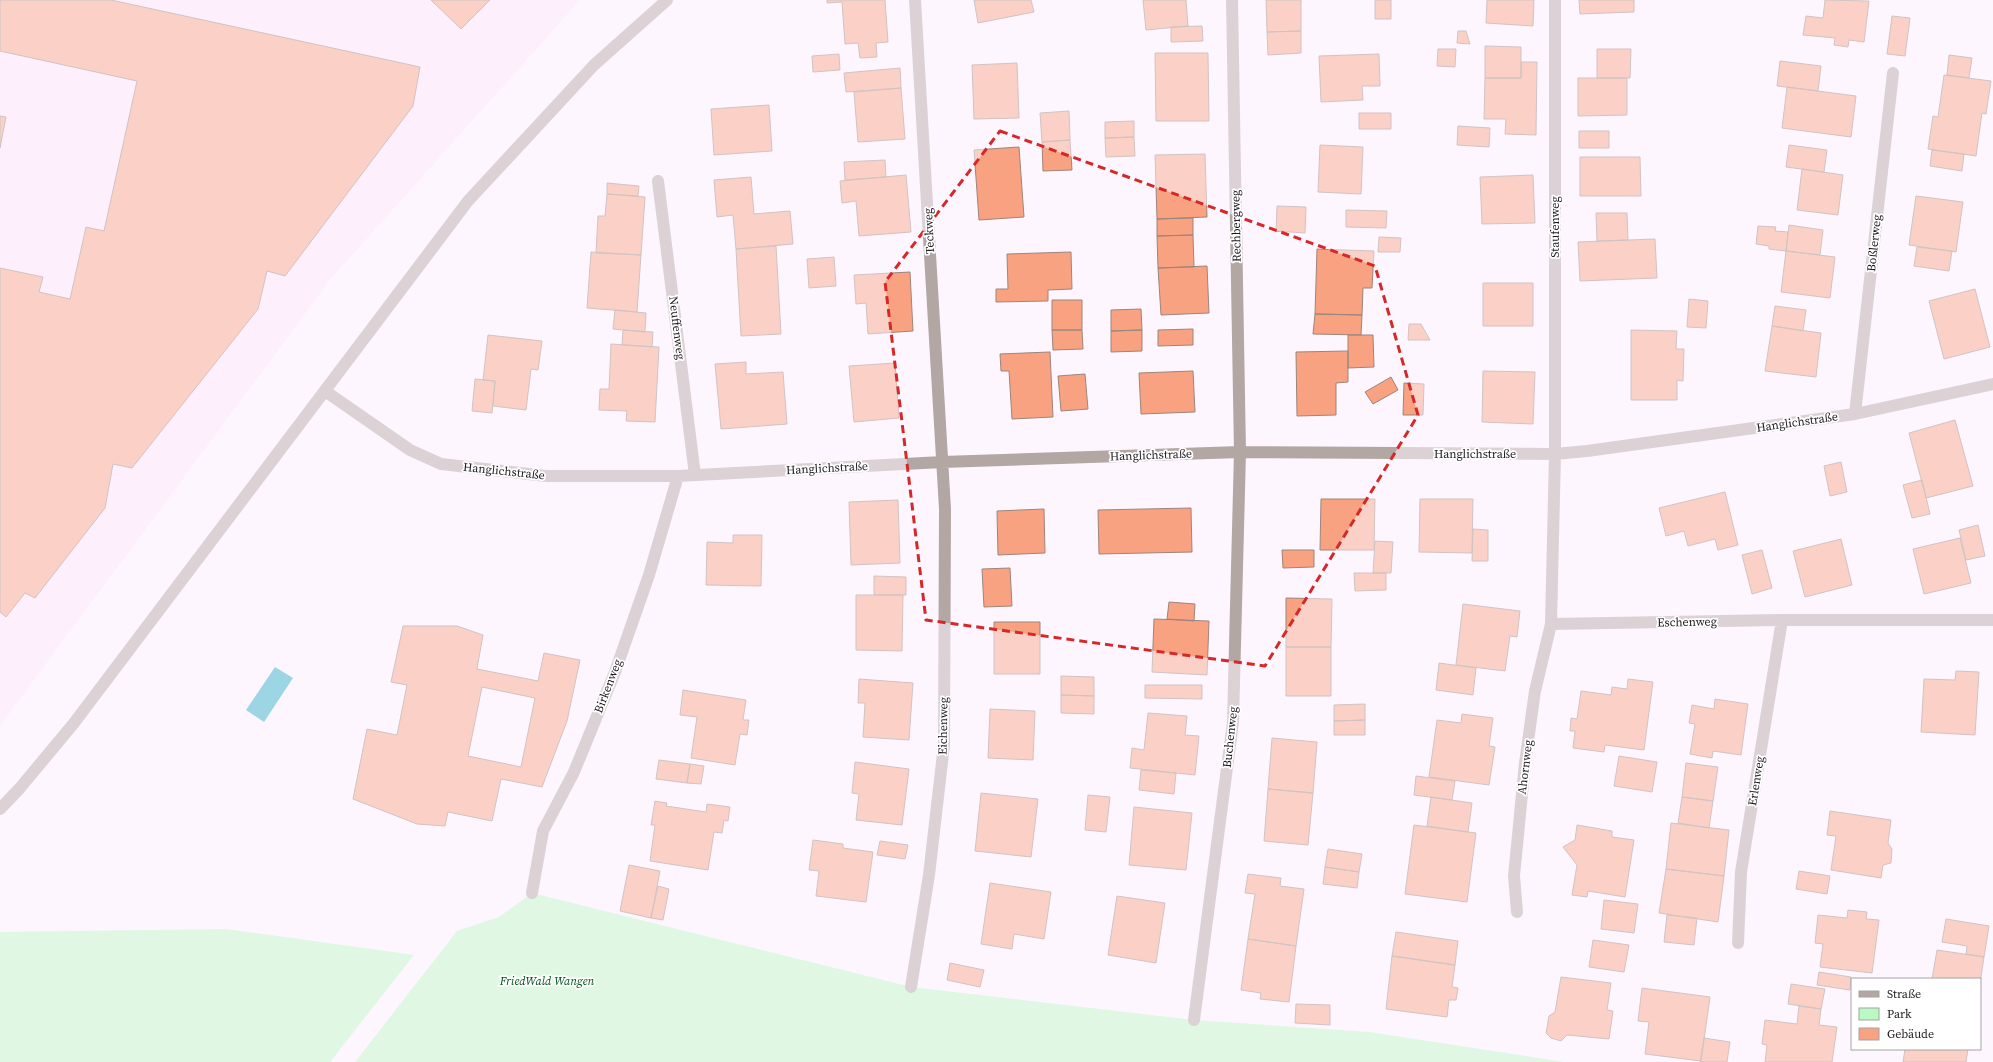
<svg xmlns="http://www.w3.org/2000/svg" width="1993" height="1062" font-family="'Source Serif 4',serif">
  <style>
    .industrial { fill: #fce8f9 }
    .green { fill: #baf9c1 }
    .water { fill: #26adc3 }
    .building { fill: #f8a281; stroke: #9d857b; fill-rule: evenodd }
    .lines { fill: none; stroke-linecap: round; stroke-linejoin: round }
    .minor { stroke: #b3a7a3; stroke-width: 12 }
    .tertiary { stroke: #b3a7a3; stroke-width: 12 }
    .marked { fill: none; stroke: #d62828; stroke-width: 3; stroke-dasharray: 8 5; stroke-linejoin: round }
    .labels { text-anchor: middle; stroke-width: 3.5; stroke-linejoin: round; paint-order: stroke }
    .street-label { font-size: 12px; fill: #1e181f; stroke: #fff }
    .park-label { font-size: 12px; font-style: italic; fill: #00541c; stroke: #fff }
  </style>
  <rect width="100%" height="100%" fill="#fdf6ff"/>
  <path class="industrial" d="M 0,0 L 580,0 L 330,280 L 0,726 Z"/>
  <path class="green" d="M 532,893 L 911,987 L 1194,1020 L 1369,1032 L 1565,1062 L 355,1062 L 457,931 L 499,917 Z
    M 226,929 L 414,955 L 330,1062 L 0,1062 L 0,932 Z"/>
  <path class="water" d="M 275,667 L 293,678 L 264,722 L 246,710 Z"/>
  <path class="building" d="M 0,0 L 111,0 L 420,67 L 413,106 L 285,276 L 267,271 L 258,309 L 132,468 L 113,464 L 105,508 L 35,598 L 25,593 L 6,617 L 0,612 L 0,268 L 43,277 L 39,292 L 70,299 L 86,227 L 104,231 L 137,81 L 0,51 Z
    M 431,0 L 490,0 L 461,29 Z
    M 827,0 L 885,0 L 888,42 L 876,43 L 877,57 L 860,58 L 858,43 L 845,44 L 842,2 L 827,3 Z
    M 974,0 L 1031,0 L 1034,12 L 978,23 Z
    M 1143,0 L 1186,0 L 1188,26 L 1146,30 Z
    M 1266,0 L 1301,0 L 1301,31 L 1267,32 Z
    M 1375,0 L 1391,0 L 1391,19 L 1375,19 Z
    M 1487,0 L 1534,0 L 1533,26 L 1486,23 Z
    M 1579,0 L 1634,0 L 1634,12 L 1580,14 Z
    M 1825,0 L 1869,1 L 1864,42 L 1849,40 L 1848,47 L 1834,45 L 1835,38 L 1803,35 L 1806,16 L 1823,18 Z
    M 1892,16 L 1910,18 L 1905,56 L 1887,54 Z
    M 1202,26 L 1203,41 L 1171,42 L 1171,27 Z
    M 1301,31 L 1301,53 L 1268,55 L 1267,32 Z
    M 1458,31 L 1466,31 L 1470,44 L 1457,43 Z
    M 1485,46 L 1521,47 L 1521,78 L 1485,78 Z
    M 1438,49 L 1456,49 L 1455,67 L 1437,66 Z
    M 1597,49 L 1631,49 L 1630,78 L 1597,78 Z
    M 1155,53 L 1208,53 L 1209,121 L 1156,121 Z
    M 839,54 L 840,70 L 813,72 L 812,56 Z
    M 1379,54 L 1380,86 L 1362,86 L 1363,100 L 1321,102 L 1319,56 Z
    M 1949,55 L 1972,58 L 1969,78 L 1947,75 Z
    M 1780,61 L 1821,66 L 1818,91 L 1777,86 Z
    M 1521,62 L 1537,62 L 1536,135 L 1505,134 L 1506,119 L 1484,119 L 1485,78 L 1521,78 Z
    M 1017,63 L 1019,118 L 974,119 L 972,65 Z
    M 900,68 L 901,88 L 846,92 L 844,73 Z
    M 1944,75 L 1991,81 L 1986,114 L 1982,113 L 1976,156 L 1928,149 L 1933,116 L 1938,117 Z
    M 1578,78 L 1627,78 L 1627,115 L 1578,116 Z
    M 1787,87 L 1856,96 L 1851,137 L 1782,128 Z
    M 901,88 L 905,139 L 858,142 L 854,92 Z
    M 769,105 L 772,151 L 714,155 L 711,109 Z
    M 1069,111 L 1070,140 L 1042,142 L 1040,113 Z
    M 1359,113 L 1391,113 L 1391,129 L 1359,129 Z
    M 0,116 L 6,117 L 0,148 Z
    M 1134,121 L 1134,137 L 1105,138 L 1105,122 Z
    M 1458,126 L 1490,128 L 1489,147 L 1457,145 Z
    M 1579,131 L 1609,131 L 1609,148 L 1579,148 Z
    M 1134,137 L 1135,156 L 1106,157 L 1105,138 Z
    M 1070,140 L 1072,170 L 1043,171 L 1042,142 Z
    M 1320,145 L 1363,147 L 1361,194 L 1318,192 Z
    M 1789,145 L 1827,150 L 1824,172 L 1786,167 Z
    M 1019,147 L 1024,217 L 979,220 L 974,150 Z
    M 1932,150 L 1964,154 L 1962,171 L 1930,166 Z
    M 1205,154 L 1207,217 L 1157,219 L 1155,155 Z
    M 1580,157 L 1640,157 L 1641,196 L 1580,196 Z
    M 885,160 L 886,177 L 845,180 L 844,162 Z
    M 1802,169 L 1843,175 L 1838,215 L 1797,210 Z
    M 906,175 L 911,232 L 859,236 L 856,201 L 842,203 L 840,181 Z
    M 1533,175 L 1535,223 L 1482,224 L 1480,177 Z
    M 751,177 L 754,214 L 790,211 L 793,244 L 736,249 L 733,215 L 717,217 L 714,180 Z
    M 607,183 L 639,186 L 638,196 L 607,194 Z
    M 607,194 L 645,197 L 641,255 L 596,253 L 598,216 L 605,216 Z
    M 1916,196 L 1963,202 L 1956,252 L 1909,245 Z
    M 1277,206 L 1306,207 L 1305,233 L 1276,231 Z
    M 1346,210 L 1387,211 L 1386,228 L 1346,227 Z
    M 1596,213 L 1627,213 L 1628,240 L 1597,241 Z
    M 1193,218 L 1193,235 L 1157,236 L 1157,219 Z
    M 1789,225 L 1823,230 L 1820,255 L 1786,251 Z
    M 1758,226 L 1776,227 L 1775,231 L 1788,232 L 1786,251 L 1769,249 L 1769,246 L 1756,244 Z
    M 1193,235 L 1194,267 L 1158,268 L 1157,236 Z
    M 1379,237 L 1401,238 L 1400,252 L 1378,252 Z
    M 1655,239 L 1657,278 L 1580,281 L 1578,242 Z
    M 776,246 L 781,334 L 741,336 L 736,249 Z
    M 1917,247 L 1952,251 L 1949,271 L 1914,266 Z
    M 1317,249 L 1374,251 L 1372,288 L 1363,288 L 1362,315 L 1315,314 Z
    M 1786,251 L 1835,257 L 1830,298 L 1781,292 Z
    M 591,252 L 641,255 L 637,312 L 587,308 Z
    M 1071,252 L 1072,289 L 1048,290 L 1048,301 L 996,302 L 996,289 L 1008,289 L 1007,254 Z
    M 834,257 L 836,286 L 809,288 L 807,259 Z
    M 1207,266 L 1209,313 L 1161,315 L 1158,268 Z
    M 910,272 L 913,331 L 868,334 L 866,303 L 856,304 L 854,275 Z
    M 1483,283 L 1533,283 L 1533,326 L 1483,326 Z
    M 1975,289 L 1990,347 L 1944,359 L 1929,301 Z
    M 1689,299 L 1708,301 L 1706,328 L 1687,327 Z
    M 1052,300 L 1082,300 L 1082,330 L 1052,330 Z
    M 1775,306 L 1806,310 L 1803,331 L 1772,326 Z
    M 1141,309 L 1142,330 L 1111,331 L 1111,310 Z
    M 615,310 L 646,313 L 645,332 L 613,329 Z
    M 1315,314 L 1362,315 L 1361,335 L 1313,334 Z
    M 1409,324 L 1421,324 L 1430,340 L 1408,340 Z
    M 1772,326 L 1821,333 L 1816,377 L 1765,371 Z
    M 1193,329 L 1193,345 L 1158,346 L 1158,330 Z
    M 623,330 L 653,332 L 652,347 L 622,345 Z
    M 1052,330 L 1082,330 L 1083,349 L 1053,350 Z
    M 1142,330 L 1142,351 L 1111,352 L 1111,331 Z
    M 1631,330 L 1677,331 L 1676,349 L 1684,349 L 1683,381 L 1677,380 L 1677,400 L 1631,400 Z
    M 488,335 L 542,341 L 538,370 L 531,369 L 526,410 L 493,406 L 495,381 L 483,380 Z
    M 1348,335 L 1373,335 L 1374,367 L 1348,368 Z
    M 611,344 L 659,347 L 655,422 L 626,421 L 627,411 L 599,410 L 600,389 L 609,389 Z
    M 1348,351 L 1348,382 L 1336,383 L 1336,415 L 1297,416 L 1296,352 Z
    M 1050,352 L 1053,417 L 1012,419 L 1009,371 L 1001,371 L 1000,354 Z
    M 746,362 L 746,374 L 783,372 L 787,424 L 721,429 L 715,364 Z
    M 895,363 L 899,418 L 854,422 L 849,366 Z
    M 1193,371 L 1195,412 L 1141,414 L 1139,373 Z
    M 1483,371 L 1535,372 L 1533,424 L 1482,422 Z
    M 1085,374 L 1088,409 L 1061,411 L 1058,376 Z
    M 1391,377 L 1398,390 L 1373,404 L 1365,392 Z
    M 475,379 L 495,381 L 492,413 L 472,411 Z
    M 1404,383 L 1424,384 L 1423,415 L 1403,415 Z
    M 1955,420 L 1973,486 L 1926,498 L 1909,433 Z
    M 1841,462 L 1847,492 L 1830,496 L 1824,466 Z
    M 1922,480 L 1930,514 L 1912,518 L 1903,485 Z
    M 1725,492 L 1738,545 L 1718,550 L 1715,539 L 1688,546 L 1684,531 L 1666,536 L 1659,508 Z
    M 1321,499 L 1375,499 L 1374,550 L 1320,550 Z
    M 1420,499 L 1473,499 L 1472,553 L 1419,552 Z
    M 898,500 L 900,563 L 851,565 L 849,502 Z
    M 1191,508 L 1192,552 L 1099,554 L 1098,510 Z
    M 1044,509 L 1045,553 L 998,555 L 997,511 Z
    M 1978,525 L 1985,556 L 1966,560 L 1959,530 Z
    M 1473,529 L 1488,530 L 1488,561 L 1472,561 Z
    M 733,535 L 762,535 L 761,586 L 706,585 L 707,542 L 733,543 Z
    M 1960,538 L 1971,583 L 1924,594 L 1913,549 Z
    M 1841,539 L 1852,585 L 1805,597 L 1793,551 Z
    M 1375,541 L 1393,542 L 1391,573 L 1373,573 Z
    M 1282,550 L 1314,550 L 1314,567 L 1283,568 Z
    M 1762,550 L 1772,588 L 1752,594 L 1742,555 Z
    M 1010,568 L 1012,606 L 984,607 L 982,569 Z
    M 1354,573 L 1386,573 L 1386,590 L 1355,591 Z
    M 874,576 L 906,577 L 906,595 L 874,595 Z
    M 856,595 L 903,595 L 902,651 L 856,650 Z
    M 1286,598 L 1332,599 L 1331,647 L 1286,647 Z
    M 1169,602 L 1195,604 L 1194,621 L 1167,619 Z
    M 1463,604 L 1520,611 L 1517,637 L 1510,636 L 1505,671 L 1456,665 Z
    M 1154,619 L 1209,621 L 1207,675 L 1152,672 Z
    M 994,622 L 1040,622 L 1040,674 L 994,674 Z
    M 403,626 L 457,626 L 483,635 L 477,669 L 538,681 L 544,653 L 580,660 L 567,721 L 542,787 L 501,779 L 492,821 L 448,812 L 445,826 L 417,824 L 353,799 L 367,729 L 397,735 L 407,685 L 391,682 ZM 482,687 L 535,698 L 521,767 L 468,756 Z
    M 1286,647 L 1331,647 L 1331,696 L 1286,696 Z
    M 1439,663 L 1476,668 L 1473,695 L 1436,690 Z
    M 1956,671 L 1979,672 L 1975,735 L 1921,732 L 1924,679 L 1955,680 Z
    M 1061,676 L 1094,677 L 1094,696 L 1061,695 Z
    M 859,679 L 913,683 L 909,740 L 863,737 L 865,703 L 858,703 Z
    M 1628,679 L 1653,682 L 1644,750 L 1605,745 L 1604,752 L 1573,748 L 1575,731 L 1570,731 L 1571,718 L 1577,719 L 1581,691 L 1611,695 L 1612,687 L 1627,689 Z
    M 1145,685 L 1202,685 L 1202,699 L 1145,698 Z
    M 683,690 L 746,700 L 743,720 L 749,720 L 747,735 L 740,734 L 735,765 L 691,758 L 697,717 L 680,715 Z
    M 1061,695 L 1094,696 L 1094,714 L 1061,713 Z
    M 1715,699 L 1748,704 L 1741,755 L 1713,751 L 1712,758 L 1690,754 L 1695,724 L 1689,723 L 1692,705 L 1714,709 Z
    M 1365,704 L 1365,720 L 1334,721 L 1334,705 Z
    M 990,709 L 1035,711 L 1033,760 L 988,758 Z
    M 1148,713 L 1187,716 L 1185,735 L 1199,736 L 1195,775 L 1130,768 L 1132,748 L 1144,750 Z
    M 1462,714 L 1493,718 L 1489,746 L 1495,747 L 1489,785 L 1429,777 L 1437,720 L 1461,723 Z
    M 1365,720 L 1365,735 L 1334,735 L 1334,721 Z
    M 1272,738 L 1317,742 L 1313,793 L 1268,789 Z
    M 1619,756 L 1657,762 L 1652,792 L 1614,786 Z
    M 659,760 L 690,764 L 687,783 L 656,779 Z
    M 855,762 L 909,769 L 902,825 L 856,820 L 859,794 L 852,793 Z
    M 1686,763 L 1718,767 L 1713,801 L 1682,797 Z
    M 690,764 L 704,766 L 701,784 L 687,783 Z
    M 1141,770 L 1176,773 L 1174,794 L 1139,790 Z
    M 1416,776 L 1455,781 L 1452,800 L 1414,795 Z
    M 1268,789 L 1313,793 L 1308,845 L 1264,841 Z
    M 981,793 L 1038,799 L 1031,857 L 975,851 Z
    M 1088,795 L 1110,797 L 1106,832 L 1085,830 Z
    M 1431,797 L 1472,803 L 1468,832 L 1427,826 Z
    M 1682,797 L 1713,801 L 1709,828 L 1678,823 Z
    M 655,801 L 667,803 L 666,806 L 706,812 L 707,804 L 730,807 L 728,821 L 724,820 L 722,833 L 714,832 L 708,870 L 650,861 L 655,825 L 651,825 Z
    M 1134,807 L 1192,813 L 1186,870 L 1129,865 Z
    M 1830,811 L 1891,820 L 1888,843 L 1892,849 L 1891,863 L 1883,865 L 1881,878 L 1831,870 L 1836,836 L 1827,835 Z
    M 1671,823 L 1729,830 L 1724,876 L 1666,869 Z
    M 1414,825 L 1476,833 L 1467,902 L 1405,894 Z
    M 1577,825 L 1612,831 L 1612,837 L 1634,840 L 1625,897 L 1588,891 L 1587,897 L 1572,895 L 1577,865 L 1563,847 L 1575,840 Z
    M 813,840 L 843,844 L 843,848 L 873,852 L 866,902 L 816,896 L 819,871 L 809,870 Z
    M 880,841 L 908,845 L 905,859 L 877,855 Z
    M 1328,849 L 1362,854 L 1359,872 L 1325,867 Z
    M 629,865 L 660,871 L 651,918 L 620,911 Z
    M 1325,867 L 1359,872 L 1357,888 L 1323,884 Z
    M 1666,869 L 1724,876 L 1718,922 L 1659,913 Z
    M 1799,871 L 1830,876 L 1827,894 L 1796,889 Z
    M 1248,874 L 1281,878 L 1280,886 L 1304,889 L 1296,946 L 1248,939 L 1255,894 L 1245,893 Z
    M 990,883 L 1051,892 L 1044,939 L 1014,934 L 1012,949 L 981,944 Z
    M 658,886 L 669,889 L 663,920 L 651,918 Z
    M 1117,896 L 1165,903 L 1156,963 L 1108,955 Z
    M 1604,900 L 1638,904 L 1634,933 L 1601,929 Z
    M 1848,910 L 1867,912 L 1866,919 L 1879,920 L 1872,973 L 1820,967 L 1823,944 L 1815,943 L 1818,915 L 1847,918 Z
    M 1667,915 L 1697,918 L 1694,945 L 1664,942 Z
    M 1946,919 L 1989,926 L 1984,957 L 1966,954 L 1967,946 L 1942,942 Z
    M 1396,932 L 1458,941 L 1455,965 L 1392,956 Z
    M 1248,939 L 1296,946 L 1289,1002 L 1260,999 L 1261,993 L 1241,990 Z
    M 1593,940 L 1629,945 L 1624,972 L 1589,967 Z
    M 1937,950 L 1984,957 L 1980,983 L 1980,979 L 1932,979 Z
    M 1392,956 L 1455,965 L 1452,987 L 1458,988 L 1456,1000 L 1449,1000 L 1447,1017 L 1386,1009 Z
    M 950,963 L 984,970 L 980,987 L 947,980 Z
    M 1819,972 L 1851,977 L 1850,990 L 1817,985 Z
    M 1561,977 L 1611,983 L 1607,1010 L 1613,1011 L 1609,1039 L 1567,1035 L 1561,1041 L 1551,1038 L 1546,1033 L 1549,1016 L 1555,1012 Z
    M 1791,984 L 1825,989 L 1821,1009 L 1788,1004 Z
    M 1642,988 L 1710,997 L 1701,1061 L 1645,1054 L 1649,1022 L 1638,1021 Z
    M 1296,1004 L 1330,1005 L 1330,1025 L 1295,1023 Z
    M 1799,1006 L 1821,1009 L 1819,1025 L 1837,1027 L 1832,1062 L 1765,1062 L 1767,1045 L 1762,1044 L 1765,1020 L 1797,1024 Z
    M 1704,1038 L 1730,1042 L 1727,1062 L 1700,1062 Z
    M 1905,1049 L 1968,1049 L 1966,1062 L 1903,1062 Z"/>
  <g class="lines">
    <path class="minor" d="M 658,181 L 695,475
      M 325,391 L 410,450 L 441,464 L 546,476 L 678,476 L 942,462 L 1240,452 L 1555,454 L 1587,451 L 1855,414 L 1993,384
      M 1855,414 L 1893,73
      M 1551,624 L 1782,620 L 1993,620
      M 532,893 L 543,831 L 574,772 L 615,672 L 649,575 L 678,476
      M 1517,912 L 1514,876 L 1525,763 L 1535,691 L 1551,624 L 1555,454 L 1555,0
      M 1738,943 L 1741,872 L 1782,620
      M 911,987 L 929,875 L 944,745 L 945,509 L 915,0
      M 1194,1020 L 1233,722 L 1240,452 L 1232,0"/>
    <path class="tertiary" d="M 0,809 L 20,788 L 74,723 L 468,201 L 594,65 L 667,0"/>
  </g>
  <path d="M0 0H1993V1062H0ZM 1000,131 L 1375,266 L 1418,415 L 1265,666 L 926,620 L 885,282 Z" fill="#fdf6ff" fill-opacity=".55" fill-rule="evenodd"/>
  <path class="marked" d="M 1000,131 L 1375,266 L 1418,415 L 1265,666 L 926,620 L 885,282 Z"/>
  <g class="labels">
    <g class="street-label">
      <text transform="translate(1236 226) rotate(-91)" y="4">Rechbergweg</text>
      <text transform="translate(1555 227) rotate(-90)" y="4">Staufenweg</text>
      <text transform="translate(929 231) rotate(-93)" y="4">Teckweg</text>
      <text transform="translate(1874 243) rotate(-84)" y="4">Boßlerweg</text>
      <text transform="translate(677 328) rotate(83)" y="4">Neuffenweg</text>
      <text transform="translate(1797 422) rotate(-8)" y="4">Hanglichstraße</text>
      <text x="1475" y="458">Hanglichstraße</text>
      <text transform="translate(1151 455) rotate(-2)" y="4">Hanglichstraße</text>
      <text transform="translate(827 468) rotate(-3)" y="4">Hanglichstraße</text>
      <text transform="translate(504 471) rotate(6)" y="4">Hanglichstraße</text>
      <text transform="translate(1687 622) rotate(-1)" y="4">Eschenweg</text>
      <text transform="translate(608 686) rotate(-69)" y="4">Birkenweg</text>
      <text transform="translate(943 726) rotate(-89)" y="4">Eichenweg</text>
      <text transform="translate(1230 737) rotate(-84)" y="4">Buchenweg</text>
      <text transform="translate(1525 767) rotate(-83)" y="4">Ahornweg</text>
      <text transform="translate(1756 781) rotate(-81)" y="4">Erlenweg</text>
    </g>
    <g class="park-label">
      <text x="547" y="985">FriedWald Wangen</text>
    </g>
  </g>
  <rect x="1851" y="978" width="130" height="72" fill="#ffffff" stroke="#a5a3a5"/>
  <rect x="1859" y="991" width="20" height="6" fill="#b3a7a3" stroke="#a5a3a5"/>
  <text x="1887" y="998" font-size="12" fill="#1e181f">Straße</text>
  <rect x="1859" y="1008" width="20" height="12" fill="#baf9c1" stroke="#a5a3a5"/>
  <text x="1887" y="1018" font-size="12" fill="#1e181f">Park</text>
  <rect x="1859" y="1028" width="20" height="12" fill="#f8a281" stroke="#a5a3a5"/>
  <text x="1887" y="1038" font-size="12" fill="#1e181f">Gebäude</text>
</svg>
